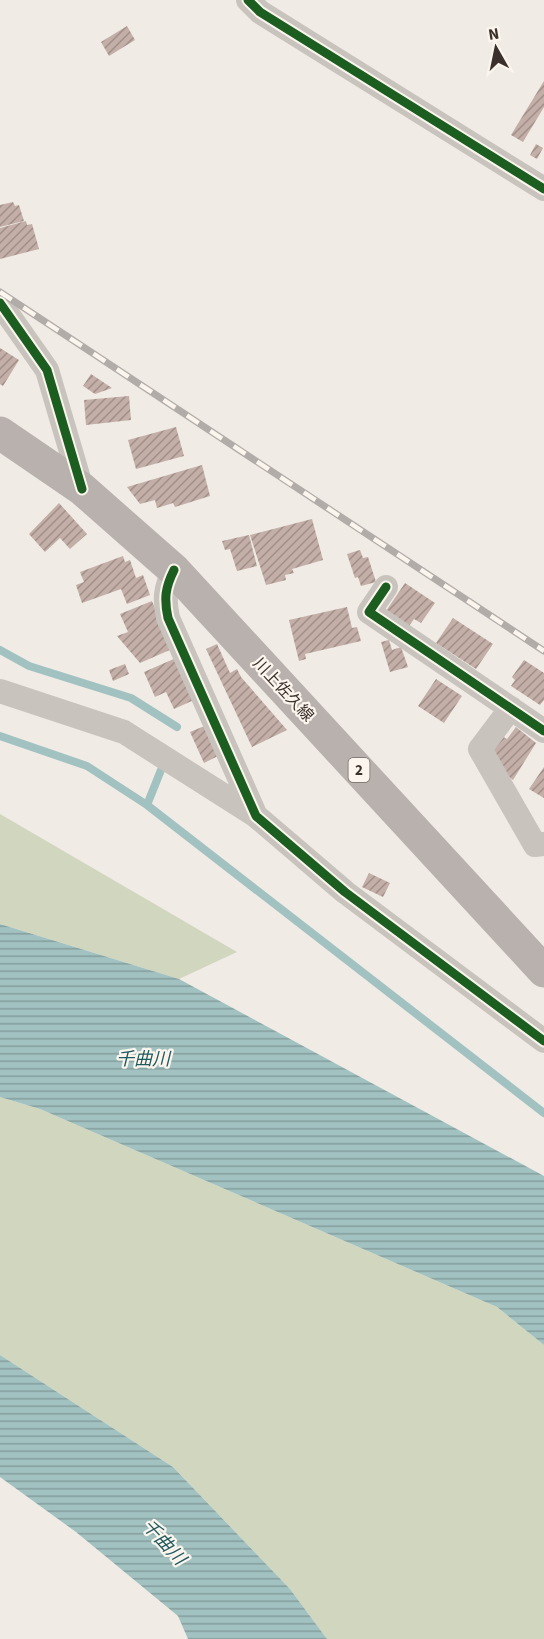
<svg xmlns="http://www.w3.org/2000/svg" width="544" height="1639" font-family="'Source Sans 3','Noto Sans JP',sans-serif">
  <style>
    .green { fill: #d1d6bf }
    .water { fill: url(#water-rules) }
    .lines { fill: none; stroke-linecap: round; stroke-linejoin: round }
    .stream { stroke: #a1c2c1; stroke-width: 8 }
    .building { fill: url(#building-hatch) }
    .minor { stroke: #c9c3be; stroke-width: 24 }
    .primary { stroke: #b8b1ad; stroke-width: 33 }
    .rail-casing { stroke: #b1aca8; stroke-width: 7 }
    .rail { stroke: #fbf5ee; stroke-width: 4.5; stroke-dasharray: 14; stroke-linecap: butt }
    .cycleway-casing { stroke: #fbf5ee; stroke-width: 13 }
    .cycleway { stroke: #1b5e20; stroke-width: 9 }
    .labels { text-anchor: middle; stroke-width: 4.5; stroke-linejoin: round; paint-order: stroke }
    .shield { fill: #fbf5ee; stroke: #756b66; stroke-width: 1.5 }
    .shield-label { font-size: 15px; font-weight: bold; fill: #3b302b }
    .street-label { font-size: 16px; fill: #3b302b; stroke: #fbf5ee }
    .water-label { font-size: 18px; font-style: italic; fill: #1f5a5e; stroke: #fbf5ee }
  </style>
  <defs>
    <pattern id="water-rules" width="6" height="5" patternUnits="userSpaceOnUse" patternTransform="scale(1.5)"><rect width="6" height="5" fill="#a1c2c1"/><path d="M0 2.5h6" fill="none" stroke="#849e9d"/></pattern>
    <pattern id="building-hatch" width="6" height="6" patternUnits="userSpaceOnUse" patternTransform="scale(1.5)"><rect width="6" height="6" fill="#c3afa7"/><path d="M-1 1l2-2M0 6l6-6M5 7l2-2" fill="none" stroke="#a08f88"/></pattern>
  </defs>
  <rect width="100%" height="100%" fill="#f0ebe5"/>
  <path class="green" d="M 0,814 L 237,952 L 179,979 L 0,924 Z
    M 0,1097 L 40,1109 L 497,1307 L 544,1345 L 544,1639 L 327,1639 L 290,1589 L 173,1467 L 0,1355 Z"/>
  <path class="water" d="M 0,924 L 179,979 L 544,1176 L 544,1345 L 497,1307 L 40,1109 L 0,1097 Z
    M 0,1355 L 173,1467 L 290,1589 L 327,1639 L 188,1639 L 178,1616 L 76,1532 L 0,1477 Z"/>
  <g class="lines">
    <path class="stream" d="M 0,650 L 29,666 L 131,698 L 177,727
      M 0,736 L 87,766 L 147,805 L 544,1113
      M 147,805 L 161,770"/>
  </g>
  <path class="building" d="M 127,26 L 135,40 L 109,56 L 101,42 Z
    M 544,81 L 544,107 L 523,142 L 511,135 Z
    M 536,144 L 543,148 L 537,159 L 530,155 Z
    M 13,202 L 15,206 L 19,205 L 24,221 L 0,227 L 0,205 Z
    M 26,221 L 27,225 L 32,224 L 39,249 L 0,259 L 0,228 Z
    M 0,348 L 19,360 L 3,386 L 0,384 Z
    M 91,374 L 112,388 L 95,394 L 83,386 Z
    M 129,396 L 131,420 L 86,425 L 84,400 Z
    M 176,427 L 184,456 L 136,469 L 128,440 Z
    M 202,465 L 210,496 L 175,507 L 173,503 L 157,508 L 155,500 L 140,504 L 127,487 Z
    M 59,503 L 87,534 L 70,549 L 60,538 L 45,552 L 29,534 Z
    M 312,519 L 323,560 L 292,569 L 294,573 L 285,575 L 286,580 L 266,585 L 250,535 Z
    M 249,535 L 257,566 L 237,571 L 230,549 L 225,550 L 222,541 Z
    M 360,550 L 363,558 L 368,557 L 376,582 L 361,586 L 358,577 L 355,578 L 347,554 Z
    M 123,556 L 125,562 L 130,560 L 136,578 L 143,575 L 150,595 L 127,604 L 121,589 L 82,603 L 76,585 L 84,582 L 80,572 Z
    M 405,583 L 435,603 L 421,623 L 414,619 L 409,626 L 386,611 Z
    M 152,601 L 172,649 L 140,663 L 117,636 L 128,632 L 120,614 Z
    M 347,607 L 352,628 L 357,627 L 361,641 L 305,654 L 306,659 L 299,661 L 289,620 Z
    M 453,618 L 493,644 L 476,669 L 436,643 Z
    M 389,640 L 392,650 L 401,647 L 408,667 L 390,672 L 381,642 Z
    M 217,644 L 230,673 L 237,669 L 241,677 L 287,730 L 252,747 L 206,649 Z
    M 176,658 L 194,700 L 174,709 L 166,692 L 155,697 L 144,672 Z
    M 524,660 L 544,673 L 544,700 L 540,705 L 511,686 L 515,680 L 512,677 Z
    M 125,664 L 129,674 L 113,681 L 109,670 Z
    M 436,679 L 462,696 L 444,723 L 418,706 Z
    M 207,725 L 220,755 L 204,763 L 190,732 Z
    M 516,727 L 536,743 L 513,780 L 491,764 L 489,753 L 502,736 L 507,739 Z
    M 544,767 L 544,798 L 529,789 Z
    M 369,873 L 390,883 L 383,897 L 362,887 Z"/>
  <g class="lines">
    <path class="minor" d="M 248,0 L 260,12 L 544,189
      M 0,303 L 47,370 L 82,489
      M 174,570 C 165,588 164,599 168,618 L 256,816 L 345,892 L 544,1041
      M 386,587 L 369,612 L 544,731
      M 0,691 L 124,732 L 256,816
      M 511,708 L 480,749 L 535,845 L 544,844"/>
    <path class="primary" d="M 0,433 L 82,489 L 174,570 L 544,971"/>
    <defs>
      <path id="rail" d="M 0,292 L 544,651"/>
    </defs>
    <use href="#rail" class="rail-casing"/>
    <use href="#rail" class="rail"/>
    <defs>
      <path id="cycleway" d="M 248,0 L 260,12 L 544,189
        M 0,303 L 47,370 L 82,489
        M 174,570 C 165,588 164,599 168,618 L 256,816 L 345,892 L 544,1041
        M 386,587 L 369,612 L 544,731"/>
    </defs>
    <use href="#cycleway" class="cycleway-casing"/>
    <use href="#cycleway" class="cycleway"/>
  </g>
  <g class="labels">
    <rect class="shield" x="348.5" y="758" width="21" height="24" rx="4.5"/>
    <g class="shield-label">
      <text x="359" y="775">2</text>
    </g>
    <g class="street-label">
      <text transform="translate(284 689) rotate(47)" y="6">川上佐久線</text>
    </g>
    <g class="water-label">
      <text x="143" y="1065">千曲川</text>
      <text transform="translate(164 1542) rotate(47)" y="6">千曲川</text>
    </g>
  </g>
  <g transform="translate(496 48) rotate(351)" stroke="#fbf5ee" stroke-width="4.5" paint-order="stroke">
  <path d="M0-4.5L10 22L0 15L-10 22Z" fill="#3b302b"/>
  <text y="-9" font-size="16" font-weight="bold" text-anchor="middle" fill="#3b302b">N</text>
  </g>
</svg>
